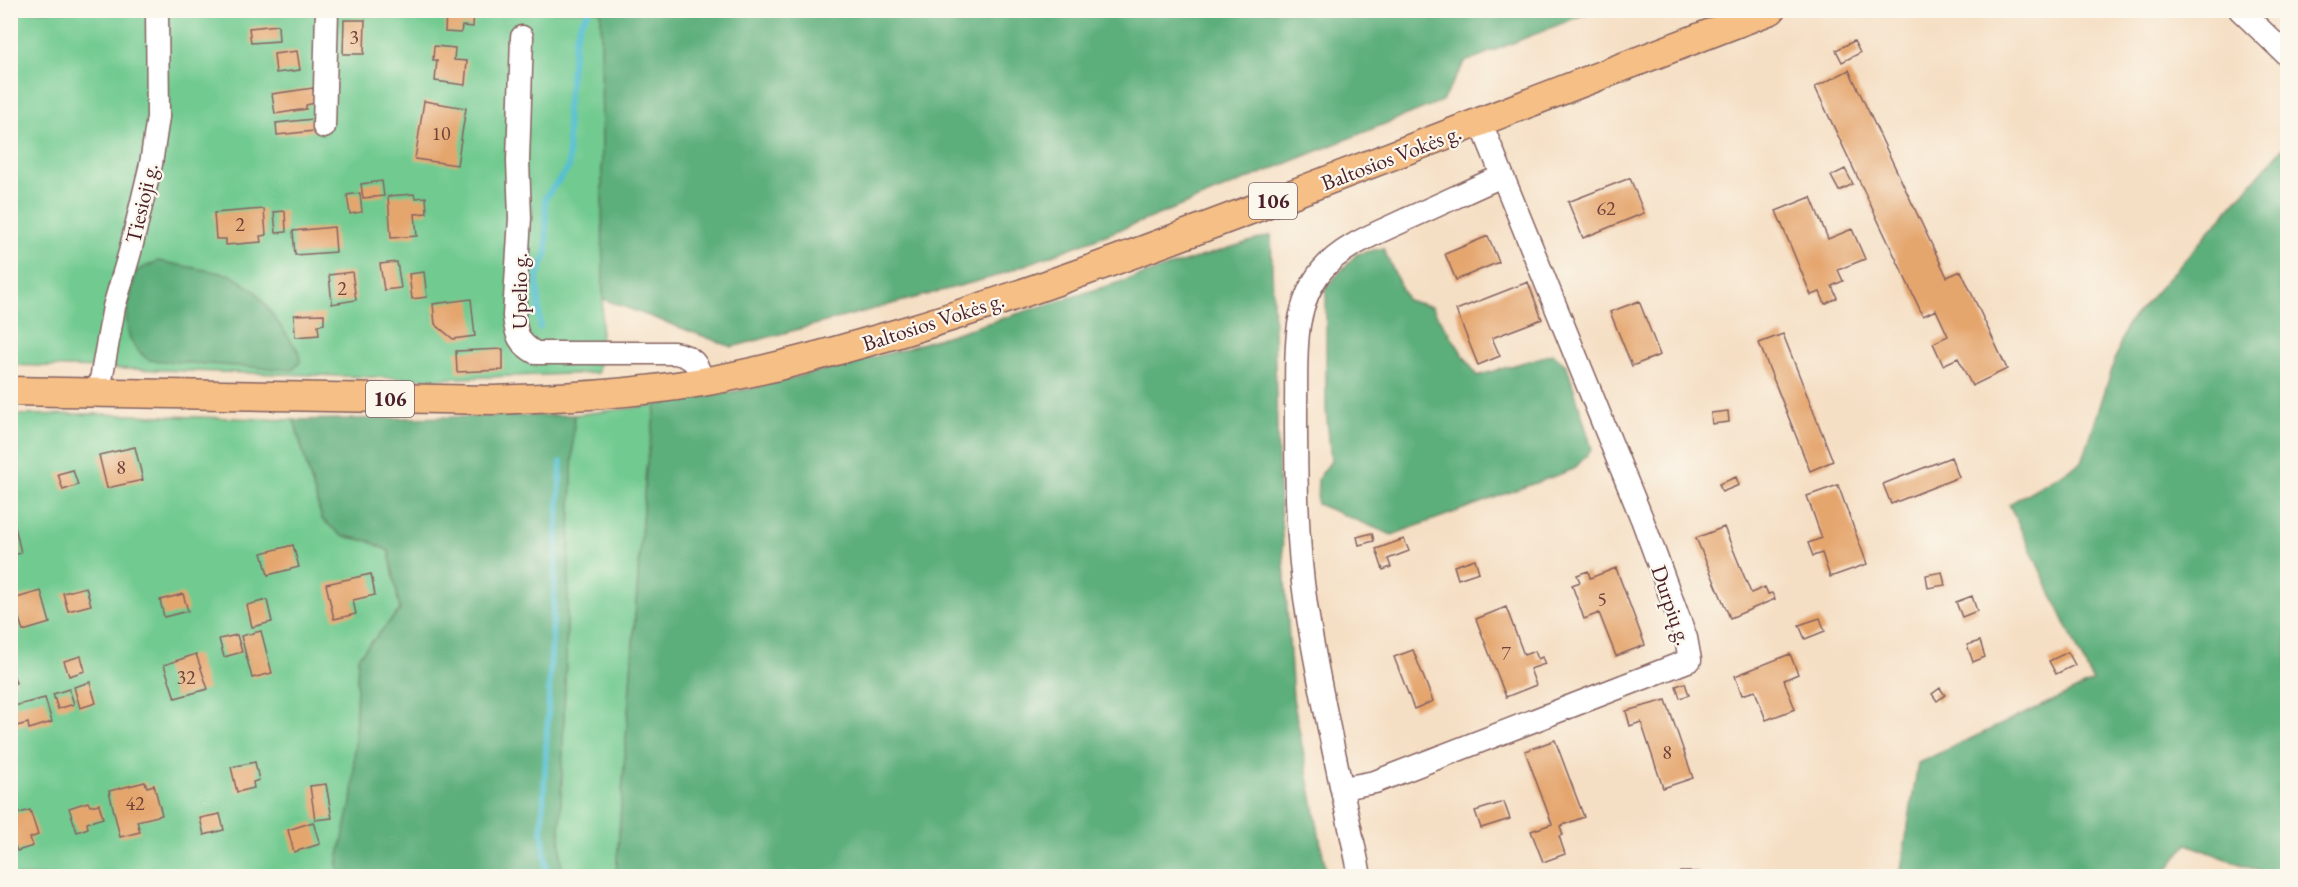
<svg xmlns="http://www.w3.org/2000/svg" width="2298" height="887" font-family="'EB Garamond',serif">
  <style>
    .green { fill: #71ca90; stroke: #5e745e; stroke-width: 1.5 }
    .forest { fill: #5cae7a; stroke: #536652; stroke-width: 1.5 }
    .lines { fill: none; stroke-linecap: round; stroke-linejoin: round }
    .stream { stroke: #56c0d1; stroke-width: 6 }
    .building { fill: #e5a66e }
    .minor-casing { stroke: #866261; stroke-width: 25 }
    .major-casing { stroke: #866261; stroke-width: 31 }
    .minor { stroke: #fff; stroke-width: 22 }
    .major { stroke: #f5bf86; stroke-width: 28 }
    .labels { text-anchor: middle; stroke-width: 4.5; stroke-linejoin: round; paint-order: stroke }
    .number-label { font-size: 20px; fill: #71413c }
    .shield { fill: #fbf7ec; stroke: #7f6065; stroke-width: 1.5 }
    .shield-label { font-size: 21px; font-weight: bold; fill: #4a1f2b }
    .street-label { font-size: 22px; fill: #4a1f2b; stroke: #fbf7ec }
  </style>
  <rect width="100%" height="100%" fill="#fbf7ec"/>
  <filter id="ink" filterUnits="userSpaceOnUse"><feTurbulence type="fractalNoise" baseFrequency=".0167" numOctaves="2"/><feDisplacementMap in="SourceGraphic" scale="12" xChannelSelector="R" yChannelSelector="G"/><feConvolveMatrix kernelMatrix="1 2 1 2 8 2 1 2 1" color-interpolation-filters="sRGB"/></filter>
  <filter id="wash" filterUnits="userSpaceOnUse"><feTurbulence type="fractalNoise" baseFrequency=".008" numOctaves="4" result="noise"/><feDisplacementMap in="SourceGraphic" scale="24" xChannelSelector="R" yChannelSelector="G"/><feGaussianBlur stdDeviation="1.35" result="paint"/><feColorMatrix in="noise" values="0 0 0 0 0 0 0 0 0 0 0 0 0 0 0 0 0 1.4 0 .05"/><feComposite in="paint" operator="in"/></filter>
  <g filter="url(#wash)">
    <rect width="100%" height="100%" fill="#f5dfc4"/>
    <path class="green" d="M 11,11 L 601,11 L 603,299 L 598,373 L 432,379 L 11,365 Z
      M 656,405 L 646,469 L 616,876 L 562,876 L 560,833 L 574,415 Z
      M 95,414 L 294,420 L 322,519 L 342,536 L 369,541 L 389,551 L 400,610 L 358,657 L 353,795 L 338,860 L 338,876 L 11,876 L 10,415 Z"/>
    <path class="forest" d="M 601,11 L 601,10 L 1593,11 L 1465,62 L 1442,101 L 1143,221 L 993,277 L 732,347 L 603,299 Z
      M 2287,143 L 2287,876 L 2272,876 L 2187,844 L 2162,876 L 1900,876 L 1918,763 L 2093,682 L 2009,504 L 2082,462 L 2126,326 Z
      M 1271,235 L 1279,489 L 1293,698 L 1327,876 L 616,876 L 646,469 L 656,405 L 753,388 L 901,350 Z
      M 1383,248 L 1407,300 L 1432,307 L 1477,376 L 1552,354 L 1567,366 L 1592,449 L 1574,469 L 1392,535 L 1317,504 L 1318,479 L 1331,461 L 1326,409 L 1326,287 L 1357,254 Z
      M 158,261 L 231,275 L 256,292 L 299,352 L 300,362 L 293,370 L 149,360 C 114,335 129,307 136,271 Z
      M 574,415 L 560,833 L 562,876 L 338,876 L 338,860 L 353,795 L 358,657 L 400,610 L 389,551 L 369,541 L 342,536 L 322,519 L 294,420 Z"/>
    <g class="lines">
      <path class="stream" d="M 540,327 L 537,278 L 547,252 L 545,198 L 569,167 L 567,109 L 575,40 L 581,22 L 590,10
        M 547,876 L 542,828 L 561,462"/>
    </g>
    <g id="blocks">
      <path class="building" d="M 446,10 L 474,10 L 473,27 L 462,26 L 461,33 L 445,32 Z
        M 344,20 L 365,20 L 364,54 L 343,54 Z
        M 278,25 L 279,41 L 251,43 L 249,28 Z
        M 1854,41 L 1860,53 L 1842,62 L 1836,50 Z
        M 434,46 L 455,48 L 454,60 L 467,61 L 465,85 L 435,81 L 437,60 L 433,60 Z
        M 297,51 L 300,70 L 276,73 L 274,54 Z
        M 1849,70 L 1947,277 L 1961,271 L 2007,369 L 1972,386 L 1958,358 L 1943,365 L 1933,343 L 1948,336 L 1936,310 L 1923,316 L 1815,87 Z
        M 313,88 L 315,103 L 306,105 L 306,109 L 275,114 L 272,94 Z
        M 424,101 L 466,108 L 457,165 L 415,159 Z
        M 313,119 L 314,131 L 277,135 L 276,123 Z
        M 1845,169 L 1853,184 L 1839,191 L 1831,176 Z
        M 1630,178 L 1644,213 L 1583,238 L 1568,202 Z
        M 382,181 L 384,196 L 363,198 L 361,184 Z
        M 360,193 L 362,212 L 350,214 L 347,195 Z
        M 414,194 L 415,198 L 426,197 L 427,213 L 415,214 L 417,236 L 391,238 L 388,196 Z
        M 1811,197 L 1828,239 L 1852,229 L 1865,259 L 1838,270 L 1843,281 L 1832,286 L 1837,298 L 1825,304 L 1820,292 L 1811,295 L 1776,211 Z
        M 264,209 L 266,235 L 260,236 L 261,242 L 226,245 L 226,239 L 216,239 L 214,213 Z
        M 285,211 L 286,232 L 276,233 L 274,212 Z
        M 334,227 L 336,252 L 295,255 L 293,231 Z
        M 1488,236 L 1499,262 L 1456,280 L 1445,254 Z
        M 397,262 L 401,288 L 384,290 L 380,264 Z
        M 352,272 L 356,300 L 332,304 L 329,275 Z
        M 424,272 L 427,297 L 412,299 L 409,274 Z
        M 1528,282 L 1542,319 L 1492,338 L 1500,356 L 1478,365 L 1456,310 Z
        M 471,299 L 475,336 L 453,339 L 435,324 L 433,304 Z
        M 1639,301 L 1660,355 L 1632,366 L 1610,312 Z
        M 324,314 L 324,324 L 318,325 L 319,335 L 295,337 L 294,315 Z
        M 1783,334 L 1833,461 L 1810,471 L 1759,343 Z
        M 503,349 L 503,370 L 457,372 L 456,351 Z
        M 1728,411 L 1729,422 L 1712,424 L 1711,413 Z
        M 135,447 L 143,480 L 107,488 L 99,455 Z
        M 1951,457 L 1959,477 L 1891,504 L 1883,484 Z
        M 73,470 L 78,485 L 63,490 L 58,474 Z
        M 1736,477 L 1739,485 L 1722,492 L 1719,484 Z
        M 1838,485 L 1867,564 L 1830,577 L 1822,553 L 1813,556 L 1808,543 L 1822,538 L 1807,496 Z
        M 14,522 L 21,553 L 10,556 L 10,523 Z
        M 1724,527 L 1751,593 L 1765,587 L 1768,594 L 1772,593 L 1775,599 L 1730,618 L 1696,538 Z
        M 1372,533 L 1374,541 L 1359,545 L 1357,537 Z
        M 1404,539 L 1409,551 L 1388,559 L 1391,567 L 1383,570 L 1376,549 Z
        M 293,545 L 299,567 L 268,575 L 262,553 Z
        M 1475,559 L 1479,572 L 1458,579 L 1454,566 Z
        M 1616,568 L 1645,645 L 1616,656 L 1599,613 L 1584,619 L 1572,585 L 1580,582 L 1577,575 L 1588,571 L 1590,578 Z
        M 1942,572 L 1945,585 L 1928,588 L 1926,575 Z
        M 371,574 L 375,595 L 353,600 L 356,614 L 334,619 L 326,584 Z
        M 86,587 L 91,605 L 68,611 L 63,593 Z
        M 41,591 L 50,623 L 23,631 L 13,599 Z
        M 183,594 L 188,611 L 164,617 L 160,600 Z
        M 1972,596 L 1977,611 L 1962,617 L 1956,602 Z
        M 267,600 L 272,622 L 252,627 L 247,605 Z
        M 1506,607 L 1524,655 L 1535,651 L 1538,659 L 1542,657 L 1545,664 L 1530,669 L 1536,685 L 1506,697 L 1476,619 Z
        M 1820,618 L 1825,631 L 1805,639 L 1799,625 Z
        M 261,631 L 272,673 L 252,678 L 241,636 Z
        M 237,635 L 242,652 L 224,657 L 219,639 Z
        M 1980,641 L 1985,657 L 1973,662 L 1967,645 Z
        M 1413,650 L 1433,701 L 1414,709 L 1394,657 Z
        M 2068,652 L 2075,665 L 2056,674 L 2049,661 Z
        M 196,654 L 208,689 L 175,698 L 164,665 Z
        M 1790,654 L 1798,674 L 1784,680 L 1795,709 L 1766,720 L 1755,691 L 1742,695 L 1735,676 Z
        M 81,656 L 85,671 L 69,676 L 64,661 Z
        M 10,665 L 16,683 L 10,684 Z
        M 90,682 L 96,703 L 80,708 L 74,687 Z
        M 1685,683 L 1689,695 L 1680,698 L 1676,686 Z
        M 1940,688 L 1945,695 L 1937,701 L 1932,694 Z
        M 69,689 L 74,704 L 58,709 L 53,694 Z
        M 45,698 L 52,722 L 29,729 L 28,723 L 13,727 L 10,707 Z
        M 1666,700 L 1693,778 L 1663,788 L 1641,722 L 1630,726 L 1626,711 Z
        M 1555,740 L 1584,817 L 1560,826 L 1563,835 L 1559,836 L 1565,854 L 1543,862 L 1531,831 L 1552,824 L 1525,751 Z
        M 255,762 L 259,780 L 253,782 L 254,788 L 237,792 L 231,767 Z
        M 145,782 L 147,787 L 154,785 L 162,815 L 137,821 L 140,832 L 120,837 L 109,791 Z
        M 326,784 L 332,818 L 315,820 L 310,786 Z
        M 88,802 L 90,806 L 99,804 L 103,818 L 87,823 L 88,828 L 77,832 L 69,808 Z
        M 1504,802 L 1510,819 L 1481,828 L 1475,811 Z
        M 30,810 L 38,835 L 30,838 L 33,846 L 17,851 L 15,846 L 10,847 L 10,816 Z
        M 220,814 L 224,830 L 204,835 L 200,818 Z
        M 313,822 L 320,844 L 294,852 L 288,830 Z
        M 1680,872 L 1698,872 L 1698,876 L 1680,876 Z"/>
    </g>
  </g>
  <g filter="url(#ink)">
    <use href="#blocks" fill-opacity="0" stroke="#866261" stroke-width="1.5"/>
    <g class="lines">
      <defs>
        <path id="minor" d="M 2240,10 L 2288,56
          M 522,37 L 518,161 L 520,218 L 514,316 C 516,335 519,344 536,353 L 674,353 C 693,356 698,364 703,382
          M 324,127 L 327,10
          M 99,391 L 114,307 L 130,252 L 151,164 L 158,117 L 157,10
          M 1343,788 L 1375,782 L 1690,660 L 1686,638 L 1642,519 L 1481,123
          M 1360,876 C 1342,786 1320,696 1306,605 C 1296,539 1296,471 1296,405 C 1297,359 1291,308 1322,270 C 1343,245 1378,233 1407,219 C 1439,205 1470,190 1502,176"/>
        <path id="major" d="M 10,391 L 494,400 C 564,397 633,394 702,382 C 766,371 829,353 892,335 C 1017,298 1139,252 1261,206 C 1431,142 1601,77 1771,10"/>
      </defs>
      <use href="#minor" class="minor-casing"/>
      <use href="#major" class="major-casing"/>
      <use href="#minor" class="minor"/>
      <use href="#major" class="major"/>
    </g>
  </g>
  <g class="labels">
    <g class="number-label">
      <text x="354" y="44">3</text>
      <text x="441" y="140">10</text>
      <text x="1606" y="215">62</text>
      <text x="240" y="231">2</text>
      <text x="342" y="295">2</text>
      <text x="121" y="474">8</text>
      <text x="1602" y="606">5</text>
      <text x="1506" y="660">7</text>
      <text x="186" y="684">32</text>
      <text x="1667" y="759">8</text>
      <text x="135" y="810">42</text>
    </g>
    <g class="shield">
      <rect x="1249" y="183" width="48" height="36" rx="4.5"/>
      <rect x="366" y="381" width="48" height="36" rx="4.5"/>
    </g>
    <g class="shield-label">
      <text x="1273" y="208">106</text>
      <text x="390" y="406">106</text>
    </g>
    <g class="street-label">
      <text transform="translate(1391 157) rotate(-21)" y="8">Baltosios Vokės g.</text>
      <text transform="translate(141 203) rotate(-77)" y="8">Tiesioji g.</text>
      <text transform="translate(519 291) rotate(-90)" y="8">Upelio g.</text>
      <text transform="translate(933 321) rotate(-18)" y="8">Baltosios Vokės g.</text>
      <text transform="translate(1672 605) rotate(71)" y="8">Durpių g.</text>
    </g>
  </g>
  <rect width="2298" height="887" fill="none" stroke="#fbf7ec" stroke-width="36"/>
</svg>
